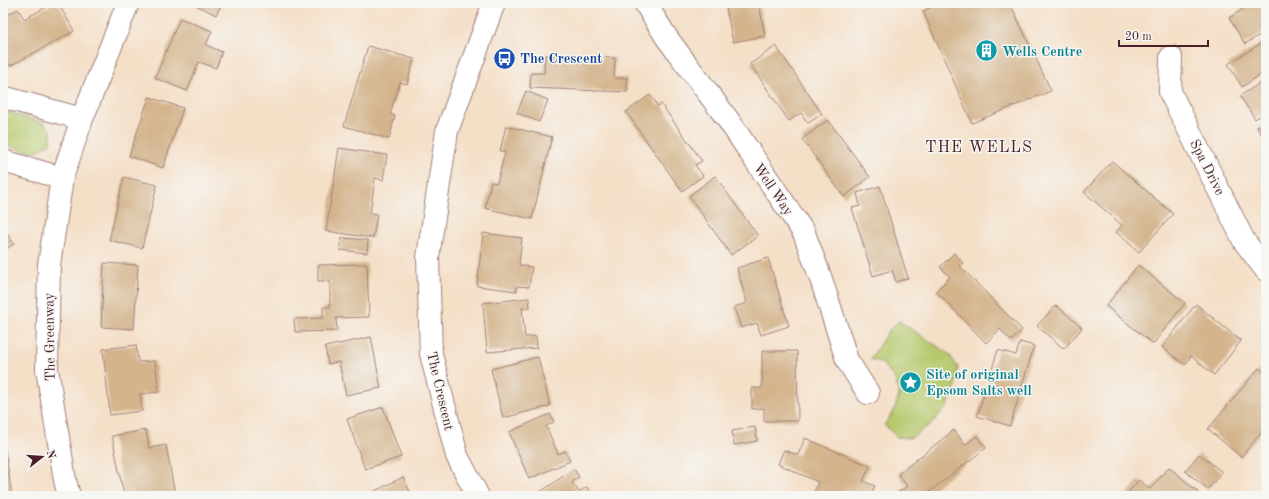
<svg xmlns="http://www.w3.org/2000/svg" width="1269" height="499" font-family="'Old Standard TT',serif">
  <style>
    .green { fill: #b6c96d; stroke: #80744c }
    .building { fill: #d3b48c }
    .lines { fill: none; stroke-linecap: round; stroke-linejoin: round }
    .minor-casing { stroke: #9f7f79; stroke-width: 24 }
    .minor { stroke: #fff; stroke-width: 22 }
    .labels { text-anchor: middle; stroke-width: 3; stroke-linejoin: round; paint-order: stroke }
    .culture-label { font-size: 14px; font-weight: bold; fill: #0d838f; stroke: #f6f6f2; text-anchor: start }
    .transit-label { font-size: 14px; font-weight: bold; fill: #164399; stroke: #f6f6f2; text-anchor: start }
    .street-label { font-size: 14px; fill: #4a1f2b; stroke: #f6f6f2 }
    .quarter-label { font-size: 16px; letter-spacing: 1px; fill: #4a1f2b; stroke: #f6f6f2 }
  </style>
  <rect width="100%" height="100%" fill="#f6f6f2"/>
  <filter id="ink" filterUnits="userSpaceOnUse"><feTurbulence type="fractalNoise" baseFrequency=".025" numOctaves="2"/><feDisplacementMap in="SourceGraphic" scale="8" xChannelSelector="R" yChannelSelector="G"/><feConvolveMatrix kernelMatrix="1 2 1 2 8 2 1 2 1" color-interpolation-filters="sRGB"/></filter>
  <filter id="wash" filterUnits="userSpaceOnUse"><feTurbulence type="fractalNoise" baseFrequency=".012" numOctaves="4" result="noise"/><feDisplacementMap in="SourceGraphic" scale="16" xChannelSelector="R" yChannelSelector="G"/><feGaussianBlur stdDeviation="0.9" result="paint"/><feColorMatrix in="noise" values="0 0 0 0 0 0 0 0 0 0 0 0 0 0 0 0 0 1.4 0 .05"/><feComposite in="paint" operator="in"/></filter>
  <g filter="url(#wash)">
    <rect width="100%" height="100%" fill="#f4dfc7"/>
    <path class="green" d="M 3,111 L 44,123 L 51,131 L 51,142 C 32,158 24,150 3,144 Z
      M 899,321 L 949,354 L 958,368 L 956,386 L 947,407 L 932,423 L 911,438 L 897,437 L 884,425 L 894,411 L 899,395 L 895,379 L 882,363 L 870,359 L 889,330 Z"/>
    <g id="blocks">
      <path class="building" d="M 54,3 L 58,3 L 74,31 L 10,66 L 3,54 L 3,17 L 18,9 L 24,19 Z
        M 192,3 L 222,3 L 216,15 Z
        M 725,3 L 759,3 L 765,36 L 733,42 Z
        M 941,3 L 1010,3 L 1051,91 L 972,123 L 923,11 Z
        M 1243,3 L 1266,3 L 1266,31 L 1245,44 L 1229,18 L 1246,7 Z
        M 180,18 L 212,31 L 206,45 L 222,52 L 216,68 L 199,62 L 187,91 L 155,78 Z
        M 1266,40 L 1266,71 L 1242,87 L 1228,64 Z
        M 368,46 L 414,59 L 407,84 L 400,82 L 390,114 L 395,116 L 389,139 L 344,126 Z
        M 776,46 L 822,114 L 808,123 L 801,113 L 789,121 L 750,64 Z
        M 545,55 L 615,58 L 614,78 L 627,78 L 627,92 L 530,88 L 531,73 L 544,73 Z
        M 1266,79 L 1266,112 L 1255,119 L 1240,96 Z
        M 526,91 L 548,100 L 539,122 L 517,113 Z
        M 650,95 L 658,106 L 661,104 L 702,161 L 695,165 L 703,176 L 682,191 L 626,112 Z
        M 149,97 L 183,108 L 163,168 L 129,156 Z
        M 828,120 L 870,177 L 844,197 L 802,139 Z
        M 1266,121 L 1266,141 L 1257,127 Z
        M 506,126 L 552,137 L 532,219 L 485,208 L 491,182 L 497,183 L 505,152 L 500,151 Z
        M 339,148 L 387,155 L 383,180 L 375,178 L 370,213 L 377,214 L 373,238 L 326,231 Z
        M 1112,161 L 1173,214 L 1139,252 L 1116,232 L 1122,225 L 1084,192 Z
        M 715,176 L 758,236 L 731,255 L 689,196 Z
        M 124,177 L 157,185 L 142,248 L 109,240 Z
        M 880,186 L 908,278 L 896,282 L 892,270 L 873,276 L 852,208 L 860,206 L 857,193 Z
        M 3,228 L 14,244 L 3,251 Z
        M 483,233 L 522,238 L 519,265 L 532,267 L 529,287 L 517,286 L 517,291 L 477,286 Z
        M 342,238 L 368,240 L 367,253 L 340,250 Z
        M 954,253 L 963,263 L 960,266 L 1022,330 L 1011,341 L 1000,329 L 986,343 L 936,291 L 950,277 L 940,267 Z
        M 768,258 L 789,326 L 761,335 L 757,323 L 741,328 L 734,307 L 747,303 L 737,268 Z
        M 104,263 L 138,265 L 134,329 L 101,327 Z
        M 367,264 L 369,317 L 336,318 L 337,331 L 295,332 L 294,319 L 323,318 L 323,307 L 330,307 L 330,281 L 318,281 L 318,265 Z
        M 1138,265 L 1185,303 L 1153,344 L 1106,306 Z
        M 529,298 L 530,308 L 522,308 L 525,337 L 536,336 L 537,348 L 487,352 L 483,303 Z
        M 1196,304 L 1241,341 L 1214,375 L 1191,356 L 1185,365 L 1162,347 Z
        M 1056,305 L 1082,328 L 1064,349 L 1037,326 Z
        M 371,337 L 381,388 L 346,395 L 339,362 L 328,364 L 325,347 Z
        M 1020,342 L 1034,346 L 1010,426 L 977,416 L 998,350 L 1016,355 Z
        M 136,345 L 138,362 L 155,361 L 159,392 L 140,394 L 142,411 L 110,415 L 103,349 Z
        M 762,351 L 797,351 L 798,421 L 764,421 L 764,408 L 752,409 L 752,388 L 762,388 Z
        M 538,357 L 550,406 L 503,418 L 491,369 Z
        M 1259,368 L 1266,375 L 1266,427 L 1241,457 L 1208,429 Z
        M 383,407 L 401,457 L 365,469 L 347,419 Z
        M 550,414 L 554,422 L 546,426 L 558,454 L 565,451 L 570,461 L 529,479 L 509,432 Z
        M 755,427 L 757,441 L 734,445 L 732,431 Z
        M 146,430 L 149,448 L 166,445 L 175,495 L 124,496 L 112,436 Z
        M 954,430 L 965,445 L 977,436 L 986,448 L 924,496 L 894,496 L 907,486 L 898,474 Z
        M 805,438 L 870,466 L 863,481 L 875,486 L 870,496 L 850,496 L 843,493 L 841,496 L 824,496 L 814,492 L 818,482 L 778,464 L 784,450 L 798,455 Z
        M 3,443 L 4,443 L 12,496 L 3,496 Z
        M 1199,454 L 1222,472 L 1208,489 L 1185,471 Z
        M 1169,467 L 1198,492 L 1195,496 L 1125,496 L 1139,480 L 1150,489 Z
        M 574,469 L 579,477 L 572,482 L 579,492 L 587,487 L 593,496 L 537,496 L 536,495 Z
        M 403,477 L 412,496 L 370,496 L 369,494 Z"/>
    </g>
  </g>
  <g filter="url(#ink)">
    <use href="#blocks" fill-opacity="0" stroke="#9f7f79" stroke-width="1"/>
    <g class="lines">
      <defs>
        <path id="minor" d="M 645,3 L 667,38 L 729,121 L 804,233 L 821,279 L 847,360 L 868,393
          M 1171,57 L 1170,92 L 1244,241 L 1266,270
          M 3,97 L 82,119
          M 3,161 L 62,178
          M 69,496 L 65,480 L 47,369 L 49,265 L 62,178 L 82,119 L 128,3
          M 478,496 L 457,456 L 431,354 L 428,257 L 447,131 L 494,3"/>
      </defs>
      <use href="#minor" class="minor-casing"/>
      <use href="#minor" class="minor"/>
    </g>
  </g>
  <defs>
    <symbol id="building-disc" viewBox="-11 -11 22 22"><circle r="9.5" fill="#0f9aa8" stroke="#f6f6f2"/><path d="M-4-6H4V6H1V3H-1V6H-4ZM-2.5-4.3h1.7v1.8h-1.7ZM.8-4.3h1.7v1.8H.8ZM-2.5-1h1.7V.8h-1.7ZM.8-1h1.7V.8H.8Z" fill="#fff"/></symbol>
    <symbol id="bus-disc" viewBox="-11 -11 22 22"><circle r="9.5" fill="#1a4fb4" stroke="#f6f6f2"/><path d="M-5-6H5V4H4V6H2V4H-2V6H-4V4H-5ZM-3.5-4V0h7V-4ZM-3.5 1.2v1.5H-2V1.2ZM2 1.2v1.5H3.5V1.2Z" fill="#fff"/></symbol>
    <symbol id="sight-disc" viewBox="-11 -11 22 22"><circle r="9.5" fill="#0f9aa8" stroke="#f6f6f2"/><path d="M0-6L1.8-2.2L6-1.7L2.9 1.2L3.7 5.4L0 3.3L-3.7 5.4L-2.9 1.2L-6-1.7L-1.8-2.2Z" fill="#fff"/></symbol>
  </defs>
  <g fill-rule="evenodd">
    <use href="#building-disc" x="974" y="38" width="25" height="25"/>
    <use href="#bus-disc" x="492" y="46" width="25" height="25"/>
    <use href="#sight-disc" x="898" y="370" width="25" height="25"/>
  </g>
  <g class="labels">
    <g class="culture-label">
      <text x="1002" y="56">Wells Centre</text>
      <text x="926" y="379">Site of original<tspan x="926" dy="16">Epsom Salts well</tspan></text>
    </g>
    <g class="transit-label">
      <text x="520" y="63">The Crescent</text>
    </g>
    <g class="street-label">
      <text transform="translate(1208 167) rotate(63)" y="5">Spa Drive</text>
      <text transform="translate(774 189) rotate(56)" y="5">Well Way</text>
      <text transform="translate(49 337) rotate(-91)" y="5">The Greenway</text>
      <text transform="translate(441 391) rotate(77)" y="5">The Crescent</text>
    </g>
    <g class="quarter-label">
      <text x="979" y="152">THE WELLS</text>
    </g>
  </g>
  <rect width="1269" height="499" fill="none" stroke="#f6f6f2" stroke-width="16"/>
  <g transform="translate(42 457) rotate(73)" stroke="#f6f6f2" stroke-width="3" paint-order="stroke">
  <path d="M0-3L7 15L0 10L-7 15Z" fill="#4a1f2b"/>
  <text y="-6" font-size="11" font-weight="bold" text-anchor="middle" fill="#4a1f2b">N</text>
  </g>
  <path d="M1119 40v6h89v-6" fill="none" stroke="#4a1f2b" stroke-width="2"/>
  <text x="1125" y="40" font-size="12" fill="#4a1f2b" stroke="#f6f6f2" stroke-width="3" paint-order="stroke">20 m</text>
</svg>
